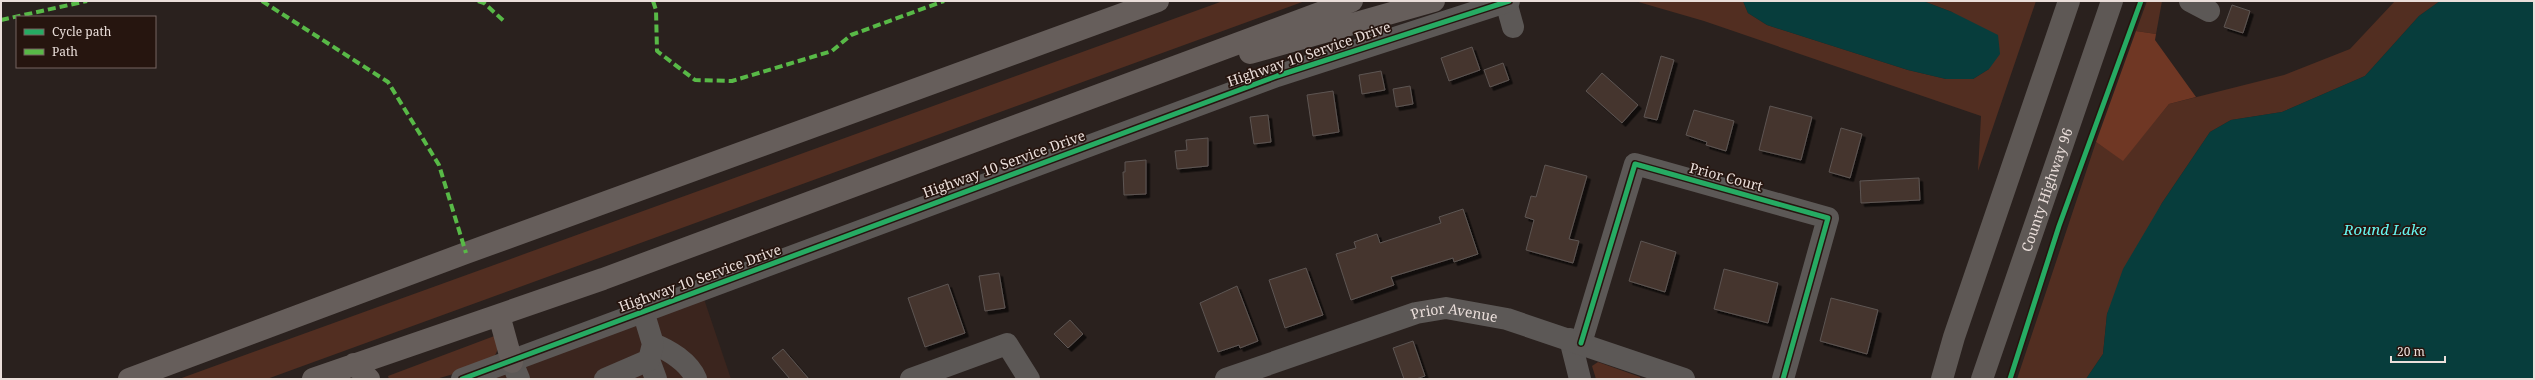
<svg xmlns="http://www.w3.org/2000/svg" width="2535" height="380" font-family="'Noto Serif',serif">
  <style>
    .built { fill: #3b251e }
    .green { fill: #522e21 }
    .forest { fill: #6f3724 }
    .water { fill: #073d3c }
    .building { fill: #45352f; stroke: #5d5552; filter: url(#shadow) }
    .lines { fill: none; stroke-linecap: round; stroke-linejoin: round }
    .minor { stroke: #5c5856; stroke-width: 22 }
    .major { stroke: #5e5855; stroke-width: 22 }
    .highway { stroke: #665e5b; stroke-width: 22 }
    .quiet { stroke: #58b947; stroke-width: 4; stroke-dasharray: 8 4; stroke-linecap: butt }
    .cycleway-casing { stroke: #26150f; stroke-width: 8 }
    .cycleway { stroke: #26ab63; stroke-width: 5 }
    .labels { text-anchor: middle; stroke-width: 3.5; stroke-linejoin: round; paint-order: stroke }
    .street-label { font-size: 14px; fill: #eadeda; stroke: #26150f }
    .water-label { font-size: 15px; font-style: italic; fill: #65f6f1; stroke: #26150f }
  </style>
  <defs>
    <filter id="shadow"><feDropShadow dx="3.5" dy="3.5" stdDeviation="0" flood-color="#0009"/></filter>
  </defs>
  <rect width="100%" height="100%" fill="#2a211e"/>
  <path class="built" d="M 704,299 L 731,379 L 495,379 L 495,377 Z"/>
  <path class="green" d="M 1223,1 L 1305,1 L 267,379 L 179,379 Z
    M 1635,1 L 1743,1 L 1748,13 L 1767,25 L 1908,70 L 1946,79 L 1973,79 L 1989,69 L 1952,12 L 1923,1 L 2036,1 L 1978,171 L 1981,116 L 1704,21 Z
    M 2147,1 L 2162,1 L 2156,34 L 2136,31 Z
    M 2395,1 L 2440,1 L 2419,16 L 2365,76 L 2282,112 L 2231,120 L 2210,132 L 2162,203 L 2107,314 L 2103,354 L 2086,379 L 2017,379 L 2096,142 L 2123,160 L 2169,104 L 2284,75 L 2350,49 Z
    M 497,335 L 497,351 L 493,360 L 478,367 L 436,379 L 389,379 L 388,376 Z
    M 1598,362 L 1640,377 L 1641,379 L 1596,379 L 1592,366 Z"/>
  <path class="forest" d="M 2136,31 L 2156,34 L 2155,40 L 2196,97 L 2169,104 L 2123,161 L 2096,142 Z"/>
  <path class="water" d="M 1743,1 L 1923,1 L 1952,12 L 1998,35 L 2000,54 L 1989,69 L 1973,79 L 1946,79 L 1908,70 L 1767,25 L 1748,13 Z
    M 2440,1 L 2534,1 L 2534,379 L 2086,379 L 2103,354 L 2107,314 L 2123,269 L 2162,203 L 2210,132 L 2231,120 L 2282,112 L 2365,76 L 2419,16 Z"/>
  <path class="building" d="M 2232,5 L 2250,11 L 2243,33 L 2224,27 Z
    M 1472,47 L 1480,70 L 1449,81 L 1441,58 Z
    M 1661,56 L 1674,60 L 1657,120 L 1644,117 Z
    M 1503,63 L 1509,80 L 1490,87 L 1484,70 Z
    M 1381,71 L 1385,90 L 1362,94 L 1359,75 Z
    M 1602,73 L 1638,105 L 1622,123 L 1586,91 Z
    M 1410,86 L 1413,104 L 1396,107 L 1393,89 Z
    M 1333,91 L 1339,132 L 1313,136 L 1307,95 Z
    M 1770,106 L 1812,117 L 1801,160 L 1759,150 Z
    M 1694,110 L 1734,121 L 1726,151 L 1706,145 L 1707,142 L 1686,135 Z
    M 1268,115 L 1271,142 L 1254,144 L 1250,117 Z
    M 1841,128 L 1862,134 L 1850,178 L 1829,172 Z
    M 1208,138 L 1208,166 L 1177,169 L 1175,151 L 1187,150 L 1186,140 Z
    M 1146,160 L 1146,194 L 1124,195 L 1123,172 L 1125,172 L 1125,162 Z
    M 1545,165 L 1587,176 L 1569,239 L 1579,241 L 1573,263 L 1526,250 L 1534,220 L 1525,217 L 1531,196 L 1536,197 Z
    M 1919,178 L 1920,200 L 1861,203 L 1860,181 Z
    M 1463,209 L 1478,254 L 1454,262 L 1453,258 L 1391,277 L 1394,285 L 1351,300 L 1336,254 L 1356,248 L 1354,242 L 1377,234 L 1380,243 L 1441,223 L 1439,217 Z
    M 1641,241 L 1676,252 L 1665,292 L 1629,281 Z
    M 1306,268 L 1323,315 L 1285,328 L 1269,280 Z
    M 1724,269 L 1778,283 L 1768,323 L 1714,309 Z
    M 999,273 L 1005,308 L 985,311 L 979,276 Z
    M 948,284 L 965,333 L 925,347 L 908,298 Z
    M 1237,286 L 1258,341 L 1240,348 L 1239,345 L 1218,352 L 1200,303 Z
    M 1831,298 L 1878,310 L 1867,354 L 1820,341 Z
    M 1070,320 L 1083,334 L 1068,348 L 1054,334 Z
    M 1413,341 L 1425,376 L 1416,379 L 1404,379 L 1393,348 Z
    M 783,349 L 809,379 L 790,379 L 772,358 Z"/>
  <g class="lines">
    <g class="minor">
      <path d="M 2190,1 L 2209,11"/>
      <path d="M 1506,2 L 1513,27"/>
      <path d="M 1570,339 L 1580,379"/>
      <path d="M 1581,343 L 1635,164 L 1828,218 L 1783,379"/>
      <path d="M 653,344 C 669,350 689,362 696,379"/>
      <path d="M 649,360 L 656,379"/>
      <path d="M 512,362 L 519,379"/>
      <path d="M 462,379 L 1277,76 L 1509,1"/>
      <path d="M 605,379 L 649,360 L 653,344 L 643,311"/>
      <path d="M 911,379 L 1007,344 L 1029,379"/>
      <path id="s1" d="M 1226,379 L 1416,313 L 1446,308 L 1507,319 L 1684,379"/>
    </g>
    <g class="major">
      <path d="M 1942,379 L 1954,337 L 2069,1"/>
      <path id="s2" d="M 1982,379 L 2112,1"/>
    </g>
    <path class="highway" d="M 1250,53 L 1434,1
      M 499,315 L 512,362
      M 354,364 L 369,379
      M 129,379 L 466,253 L 1158,1
      M 313,379 L 603,279 L 1352,1"/>
    <path class="quiet" d="M 262,1 L 388,82 L 439,165 L 466,253
      M 478,1 L 484,3 L 505,22
      M 653,1 L 656,10 L 657,51 L 695,80 L 732,81 L 832,51 L 851,35 L 944,1
      M 1,20 L 87,1"/>
    <defs>
      <path id="cycleway" d="M 1581,343 L 1635,164 L 1828,218 L 1783,379
        M 462,379 L 1277,76 L 1509,1
        M 2010,379 L 2059,226 L 2141,1"/>
    </defs>
    <use href="#cycleway" class="cycleway-casing"/>
    <use href="#cycleway" class="cycleway"/>
  </g>
  <g class="labels">
    <g class="street-label">
      <text transform="translate(1309 54) rotate(-19)" y="5">Highway 10 Service Drive</text>
      <text transform="translate(1004 164) rotate(-20)" y="5">Highway 10 Service Drive</text>
      <text transform="translate(1726 177) rotate(15)" y="5">Prior Court</text>
      <text dy="5" stroke="none"><textPath href="#s2" startOffset="200">County Highway 96</textPath></text>
      <text transform="translate(700 278) rotate(-20)" y="5">Highway 10 Service Drive</text>
      <text dy="5" stroke="none"><textPath href="#s1" startOffset="240">Prior Avenue</textPath></text>
    </g>
    <g class="water-label">
      <text x="2385" y="235">Round Lake</text>
    </g>
  </g>
  <rect width="2535" height="380" fill="none" stroke="#eadeda" stroke-width="4"/>
  <rect x="16" y="16" width="140" height="52" fill="#26150f" stroke="#746560"/>
  <rect x="24" y="29" width="20" height="6" fill="#26ab63" stroke="#746560"/>
  <text x="52" y="36" font-size="12" fill="#eadeda">Cycle path</text>
  <rect x="24" y="49" width="20" height="6" fill="#58b947" stroke="#746560"/>
  <text x="52" y="56" font-size="12" fill="#eadeda">Path</text>
  <path d="M2391 356v6h54v-6" fill="none" stroke="#eadeda" stroke-width="2"/>
  <text x="2397" y="356" font-size="12" fill="#eadeda" stroke="#26150f" stroke-width="3" paint-order="stroke">20 m</text>
</svg>
